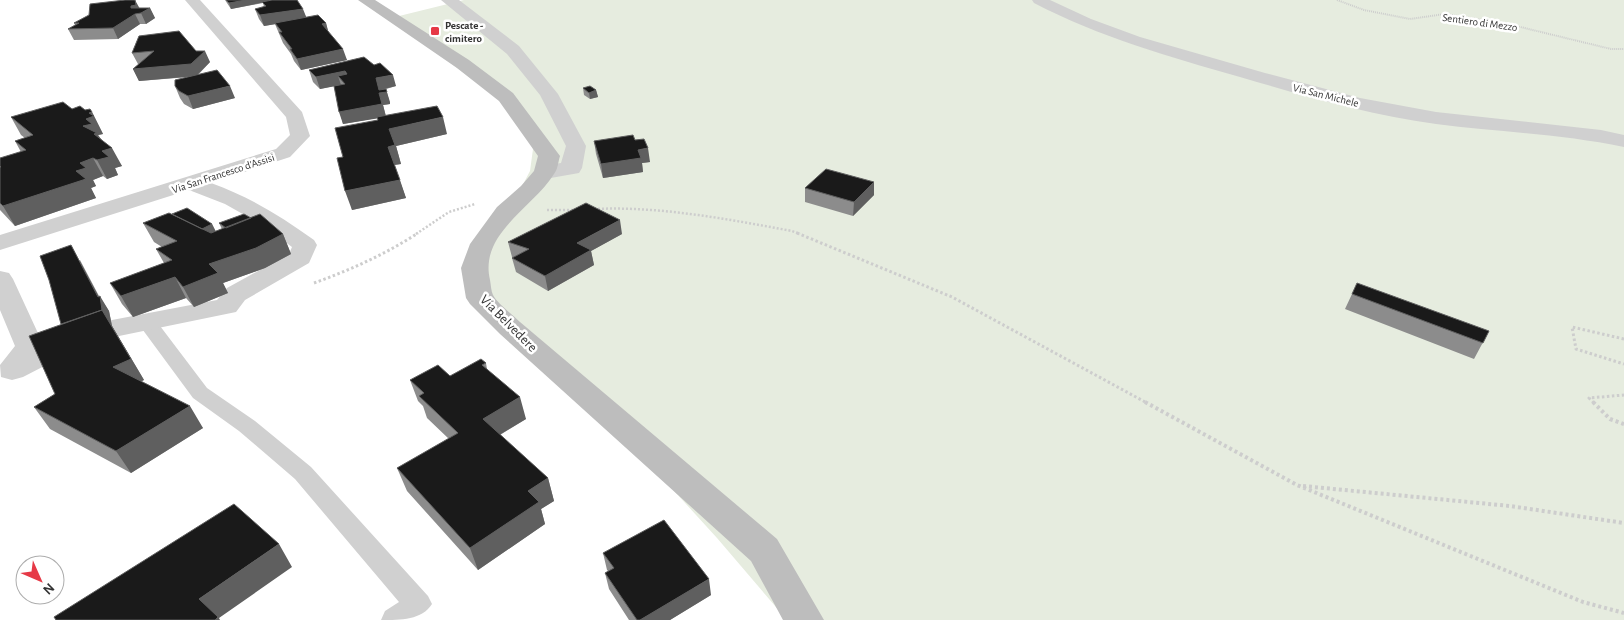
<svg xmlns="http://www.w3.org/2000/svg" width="1624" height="620" font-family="'Alegreya Sans',sans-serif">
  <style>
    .green { fill: #e6ecdf }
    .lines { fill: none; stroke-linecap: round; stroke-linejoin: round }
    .path-far3 { stroke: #cdcdcd; stroke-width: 2; stroke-dasharray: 1 1; stroke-linecap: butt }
    .path-far2 { stroke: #cdcdcd; stroke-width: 2.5; stroke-dasharray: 2 2; stroke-linecap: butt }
    .path-far1 { stroke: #cdcdcd; stroke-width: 3; stroke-dasharray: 2.5 2.5; stroke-linecap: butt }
    .path { stroke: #cdcdcd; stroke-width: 4; stroke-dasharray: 3 3; stroke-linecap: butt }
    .lane { fill: #d0d0d0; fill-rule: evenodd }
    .street { fill: #d0d0d0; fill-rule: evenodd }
    .secondary { fill: #bdbdbd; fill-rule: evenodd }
    .wall { fill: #8c8c8c }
    .shaded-wall { fill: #5f5f5f }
    .building { fill: #1a1a1a; stroke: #5f5f5f }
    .poi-dot { fill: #e63946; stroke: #fff; stroke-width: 2 }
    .labels { text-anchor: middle; stroke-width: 5; stroke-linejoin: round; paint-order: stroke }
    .far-street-label { font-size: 11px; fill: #333; stroke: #fff }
    .far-poi-label { font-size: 11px; font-weight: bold; fill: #333; stroke: #fff; text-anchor: start }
    .street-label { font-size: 14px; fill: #333; stroke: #fff }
  </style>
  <rect width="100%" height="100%" fill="#fff"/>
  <path class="green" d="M 464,0 L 1624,0 L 1624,620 L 787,620 L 717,538 L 593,402 L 463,273 L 519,192 L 530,171 L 533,149 L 518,114 L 391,18 Z"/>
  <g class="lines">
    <path class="path-far3" d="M 1337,0 L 1364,10 L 1410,19 L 1445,14 L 1508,24 L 1611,49 L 1624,49"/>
    <path class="path-far2" d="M 594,209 C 660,206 727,219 792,231 L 800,234
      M 547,210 L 575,210
      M 416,234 L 449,212 L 475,204"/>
    <path class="path-far1" d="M 797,233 L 952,297 L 1147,403
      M 314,283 C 350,270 386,254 418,233
      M 1624,339 L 1572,327 L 1576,349 L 1624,364
      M 1594,403 L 1589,398 L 1624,395"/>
    <path class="path" d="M 1145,402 L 1297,485 L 1583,602 L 1624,613
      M 1593,402 L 1610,419 L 1624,424
      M 1303,486 L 1510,506 L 1624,523"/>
    <path class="lane" d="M 147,316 L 154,318 L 207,388 L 255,421 L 311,467 L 428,596 L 432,604 C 422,620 401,620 381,620 L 385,611 L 399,602 L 295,479 L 239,431 L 193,398 L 137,322 L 140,318 Z"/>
    <path class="street" d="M 185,0 L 200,0 L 302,112 L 310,136 L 290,157 L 211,183 C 250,197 280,216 314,240 L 317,245 L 309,263 L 245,300 L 236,312 L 119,336 L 54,361 L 23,377 L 12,380 L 1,377 L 0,365 L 15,346 L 0,310 L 0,271 L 9,273 L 13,279 L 43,344 L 112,320 L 217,300 L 227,288 L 289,254 L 292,247 L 262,225 L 225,204 L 189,190 L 0,250 L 0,235 L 276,149 L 290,135 L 286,117 Z
      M 441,0 L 459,0 L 519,46 L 558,94 L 586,146 L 582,168 L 579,173 L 545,179 L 537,177 L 534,172 L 537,167 L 561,163 L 566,146 L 540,95 L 507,54 Z
      M 1032,0 L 1050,0 L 1091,19 L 1140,37 L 1265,73 L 1360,98 L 1436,112 L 1601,130 L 1624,135 L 1624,147 C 1562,134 1499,132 1436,124 C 1369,115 1305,96 1240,77 C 1170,57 1099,37 1034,3 Z"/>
    <path class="secondary" d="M 358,0 L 375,0 L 469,60 L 513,93 L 560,156 C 558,162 558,169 554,174 C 533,208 479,233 490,280 C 491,285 491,291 493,295 C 497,303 513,315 520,322 L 777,539 L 824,620 L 783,620 L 751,561 L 500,334 L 470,304 L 466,298 L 461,268 L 470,244 L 497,207 L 521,186 L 534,171 L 538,156 L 499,101 L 457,68 Z"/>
  </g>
  <path class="wall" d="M 225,0 L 297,0 L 306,17 L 326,23 L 328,32 L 347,60 L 301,70 L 294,61 L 291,54 L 283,43 L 275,24 L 264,26 L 259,19 L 255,9 L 264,7 L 263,3 L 231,9 Z
    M 139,8 L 150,8 L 155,18 L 146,24 L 140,24 L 118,39 L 74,40 L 68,29 L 75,25 L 74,23 Z
    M 139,36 L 196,51 L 210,62 L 198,75 L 235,98 L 193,109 L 184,104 L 180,98 L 175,86 L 189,77 L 139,81 L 133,69 L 139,64 L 138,64 L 132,53 Z
    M 364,57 L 396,86 L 383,90 L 386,89 L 390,104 L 383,105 L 386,116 L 447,134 L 396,146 L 401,164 L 394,165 L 406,198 L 352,210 L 343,157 L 378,120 L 377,118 L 343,124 L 334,86 L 320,89 L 313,82 L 309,70 Z
    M 583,88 L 596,90 L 598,97 L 590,99 L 584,95 Z
    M 72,109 L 85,110 L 92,112 L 103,134 L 98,135 L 101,139 L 122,166 L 115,168 L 118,175 L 107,179 L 103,176 L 93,180 L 96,186 L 91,188 L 96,198 L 15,226 L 0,210 L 0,158 L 21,152 L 15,141 L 25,138 L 21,135 L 11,117 Z
    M 635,140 L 650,162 L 642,163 L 643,172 L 603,178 L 596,154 L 594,141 Z
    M 874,182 L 874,195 L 853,216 L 805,202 L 805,188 Z
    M 172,214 L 212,224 L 216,232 L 222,229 L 219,223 L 251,218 L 283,234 L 291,254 L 265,268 L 223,283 L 228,293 L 194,307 L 186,298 L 133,317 L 122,304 L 110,283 L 164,263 L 156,249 L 162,247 L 154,242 L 143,223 Z
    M 622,234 L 591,251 L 594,265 L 548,291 L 516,272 L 512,258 L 513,257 L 512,257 L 508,242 Z
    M 80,260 L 99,296 L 109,311 L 112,326 L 144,380 L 141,381 L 203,428 L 131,473 L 50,429 L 34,407 L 55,394 L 61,324 Z
    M 1352,294 L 1489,331 L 1474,359 L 1345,309 Z
    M 486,363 L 487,369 L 526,419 L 500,435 L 548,478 L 554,501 L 541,509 L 545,524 L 478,570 L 407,491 L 397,468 L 449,439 L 427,418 L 423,406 L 418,401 L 410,380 L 450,376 Z
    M 603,553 L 711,595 L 670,620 L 629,620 L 609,589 L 605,573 L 608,571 L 607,570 Z"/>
  <path class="shaded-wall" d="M 135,0 L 140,9 L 135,14 L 140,24 L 118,39 L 113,28 L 131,8 L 131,6 Z
    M 246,0 L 275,0 L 231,9 L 229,3 Z
    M 150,8 L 155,18 L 146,24 L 141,13 Z
    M 303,9 L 307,19 L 264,26 L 260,15 Z
    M 326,23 L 329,34 L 322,24 Z
    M 343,49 L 347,60 L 301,70 L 297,59 Z
    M 205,51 L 210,62 L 196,76 L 139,81 L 133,69 Z
    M 345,71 L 349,83 L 338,76 L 341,85 L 320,89 L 316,77 Z
    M 393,75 L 396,86 L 380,90 L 386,89 L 390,102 L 390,104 L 383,105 L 386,117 L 343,124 L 339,112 L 376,78 Z
    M 230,86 L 235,98 L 193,109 L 188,96 Z
    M 596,90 L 598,97 L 590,99 L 589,93 Z
    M 92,112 L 103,134 L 98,135 L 102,141 L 112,148 L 122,166 L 115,168 L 118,175 L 107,179 L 97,160 L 83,126 L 86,119 L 89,113 Z
    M 443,117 L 447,134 L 396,146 L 401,164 L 394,165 L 388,147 L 389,129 Z
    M 648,148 L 650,162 L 642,163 L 643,172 L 603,178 L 601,164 L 638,150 Z
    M 93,158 L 103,176 L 93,180 L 96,186 L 91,188 L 96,198 L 15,226 L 3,206 L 76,171 L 80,163 Z
    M 400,180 L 406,198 L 352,210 L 345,191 Z
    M 874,182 L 874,195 L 853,216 L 854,202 Z
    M 620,220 L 622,234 L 591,251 L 594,265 L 548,291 L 545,276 L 577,243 Z
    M 212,224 L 216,232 L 205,237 L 201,229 Z
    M 283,234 L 291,254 L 265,268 L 223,283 L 228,293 L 194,307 L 183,287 L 209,264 Z
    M 71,245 L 100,299 L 100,296 L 109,311 L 112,326 L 144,380 L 127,389 L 71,340 Z
    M 175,277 L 186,298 L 133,317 L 121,296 Z
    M 520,397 L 526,419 L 489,441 L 483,419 Z
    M 190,406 L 203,428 L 131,473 L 116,451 Z
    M 548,478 L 554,501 L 541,509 L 545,524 L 478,570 L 470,548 L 528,491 Z
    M 279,544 L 292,567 L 219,618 L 220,620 L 214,620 L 199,599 Z
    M 709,579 L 711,595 L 670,620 L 640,620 Z"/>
  <path class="building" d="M 125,0 L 135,0 L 136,5 L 131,6 L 131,8 L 150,8 L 141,13 L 135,14 L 113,28 L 68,29 L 79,23 L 74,23 L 89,15 L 90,4 Z
    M 226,0 L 246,0 L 229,3 Z
    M 272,0 L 297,0 L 303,9 L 260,15 L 255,9 L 266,6 L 262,2 Z
    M 318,15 L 326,23 L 322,24 L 343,49 L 297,59 L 290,49 L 292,49 L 279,32 L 282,32 L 275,23 Z
    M 179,31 L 196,51 L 205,51 L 191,64 L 133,69 L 154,51 L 132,53 L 139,36 Z
    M 364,57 L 374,65 L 380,63 L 393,75 L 376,78 L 379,90 L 386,89 L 387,92 L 379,93 L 382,104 L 339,112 L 334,86 L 345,84 L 338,76 L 347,74 L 345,71 L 316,77 L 309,70 Z
    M 217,70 L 230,86 L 188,96 L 179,91 L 175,86 L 175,80 Z
    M 590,86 L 596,90 L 589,93 L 583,88 Z
    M 63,102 L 72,109 L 80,106 L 85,110 L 90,109 L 92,112 L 89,113 L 94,116 L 86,119 L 92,124 L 83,126 L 97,133 L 94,134 L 112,148 L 102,151 L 109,157 L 97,160 L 93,158 L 80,163 L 86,168 L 76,171 L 86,179 L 3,206 L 0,203 L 0,167 L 1,167 L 0,166 L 0,158 L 26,150 L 15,141 L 33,135 L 11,117 Z
    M 437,106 L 443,117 L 389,129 L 395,145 L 388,147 L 400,180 L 345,191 L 337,158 L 343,157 L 335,128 L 378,120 L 377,117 Z
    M 633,135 L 635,140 L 644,139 L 648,148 L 638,150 L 641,158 L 601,164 L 594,141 Z
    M 826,169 L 874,182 L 854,202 L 805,188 Z
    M 586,203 L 620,220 L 577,243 L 591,250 L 545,276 L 512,258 L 529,249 L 508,242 Z
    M 187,208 L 212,224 L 202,229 L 172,214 Z
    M 169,213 L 211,233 L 260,214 L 283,234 L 256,248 L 209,264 L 218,273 L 183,287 L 175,277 L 121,296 L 110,283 L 172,260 L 156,249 L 177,241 L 143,223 Z
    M 244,214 L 251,218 L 226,228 L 219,223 Z
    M 71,245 L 98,297 L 100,296 L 102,310 L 61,324 L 49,280 L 40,256 Z
    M 1357,283 L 1489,331 L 1483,343 L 1352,294 Z
    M 102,310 L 131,359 L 113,367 L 190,406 L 116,451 L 34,407 L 55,394 L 29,336 Z
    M 481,359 L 486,363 L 482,365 L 520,397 L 483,419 L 548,478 L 528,491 L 539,502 L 470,548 L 397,468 L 458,433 L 419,396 L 424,393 L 410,380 L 438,365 L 450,376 Z
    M 234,504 L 279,544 L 199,599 L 218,617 L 215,620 L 56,620 L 54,617 Z
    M 664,520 L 709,579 L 640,620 L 637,620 L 605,573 L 614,568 L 603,553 Z"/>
  <rect class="poi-dot" x="430" y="26" width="10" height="10" rx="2.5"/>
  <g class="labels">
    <g class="far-street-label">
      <text transform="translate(1480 22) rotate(8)" y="4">Sentiero di Mezzo</text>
      <text transform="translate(1326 95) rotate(14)" y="4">Via San Michele</text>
      <text transform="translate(223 173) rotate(-18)" y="4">Via San Francesco d'Assisi</text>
    </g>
    <g class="far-poi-label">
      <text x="445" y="29">Pescate -<tspan x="445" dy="13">cimitero</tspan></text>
    </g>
    <g class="street-label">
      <text transform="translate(509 323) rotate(45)" y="5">Via Belvedere</text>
    </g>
  </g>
  <g transform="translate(40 580) rotate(135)"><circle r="24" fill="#ffffff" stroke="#adadad"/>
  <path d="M0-4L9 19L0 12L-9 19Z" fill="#e63946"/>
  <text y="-8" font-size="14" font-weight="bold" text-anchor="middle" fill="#333333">N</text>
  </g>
</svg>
